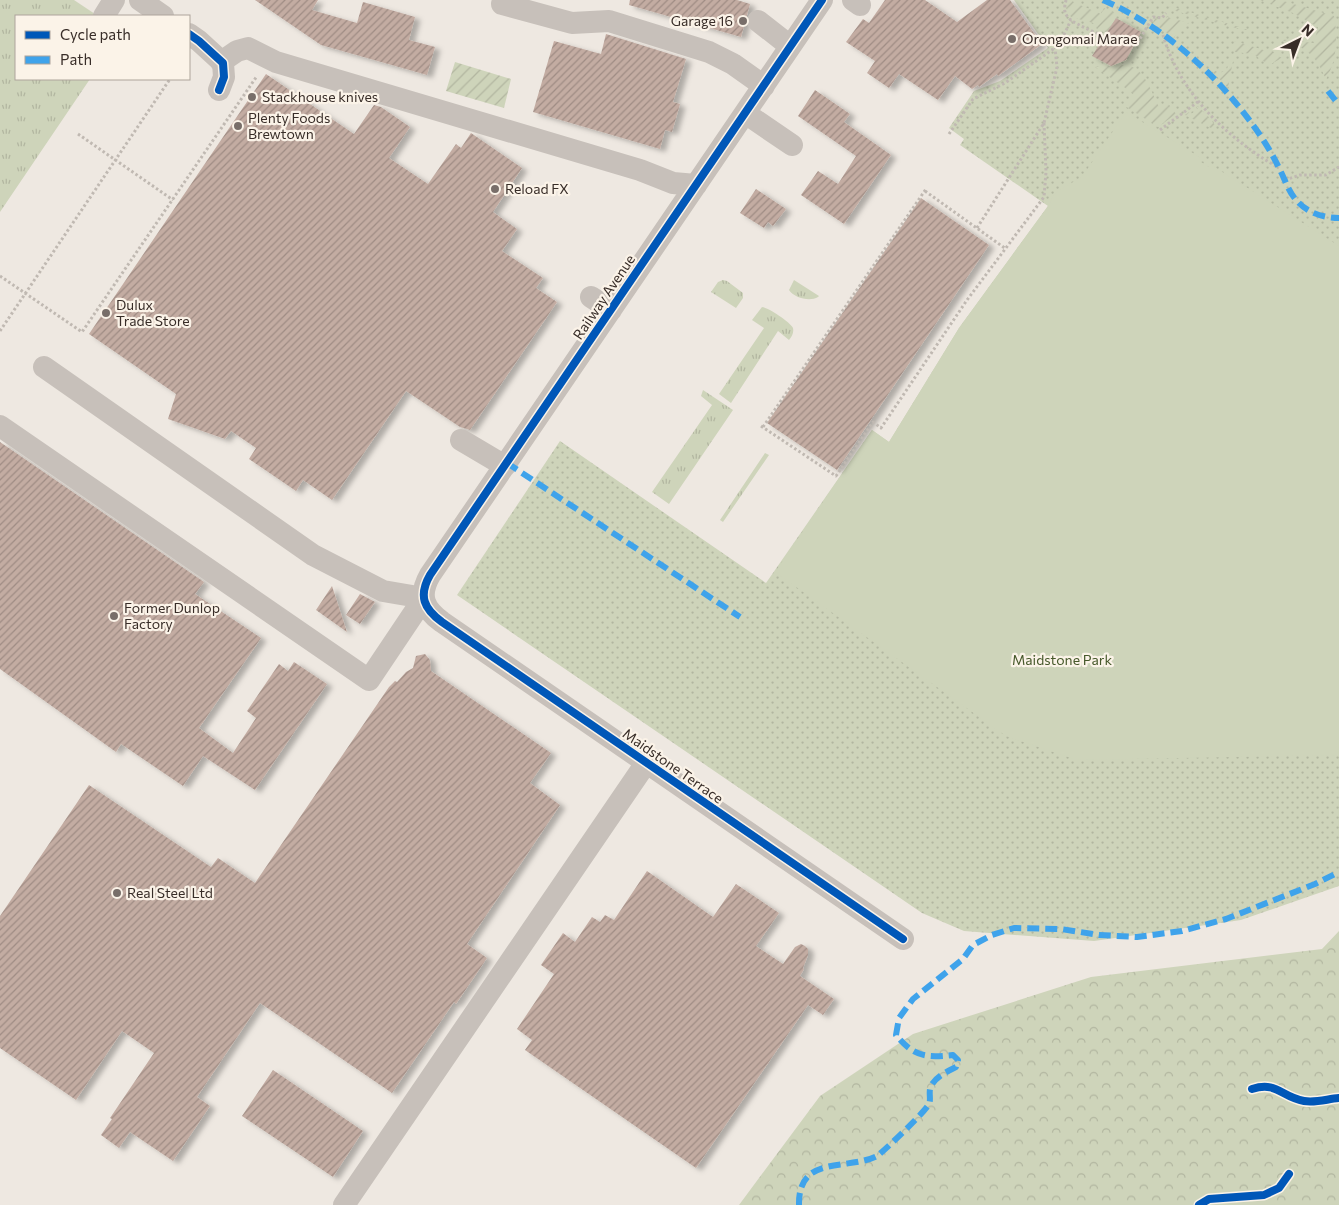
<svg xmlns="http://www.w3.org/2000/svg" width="1339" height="1205" font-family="Commissioner,sans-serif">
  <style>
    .grass { fill: url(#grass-tufts) }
    .forest { fill: url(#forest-crowns) }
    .park { fill: url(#park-dots) }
    .garden { fill: url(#garden-furrows) }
    .pitch { fill: #ced4ba }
    .building { fill: url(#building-hatch); filter: url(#shadow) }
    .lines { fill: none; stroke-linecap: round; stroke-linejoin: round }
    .path { stroke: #c0b9b2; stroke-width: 3; stroke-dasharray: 2.5 2.5; stroke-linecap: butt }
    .minor { stroke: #c7c0ba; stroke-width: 22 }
    .quiet { stroke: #3fa3eb; stroke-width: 6; stroke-dasharray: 12 6; stroke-linecap: butt }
    .cycleway-casing { stroke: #fbf3e8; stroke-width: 11 }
    .cycleway { stroke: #0057b8; stroke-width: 8 }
    .poi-dot { fill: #786e69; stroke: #fbf3e8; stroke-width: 2 }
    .labels { text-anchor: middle; stroke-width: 4.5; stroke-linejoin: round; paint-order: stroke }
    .poi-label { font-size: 14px; fill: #382d28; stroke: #fbf3e8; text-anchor: start }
    .street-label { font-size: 14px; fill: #382d28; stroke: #fbf3e8 }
    .park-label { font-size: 14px; fill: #46582a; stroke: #fbf3e8 }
  </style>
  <defs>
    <pattern id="grass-tufts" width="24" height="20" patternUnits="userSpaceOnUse" patternTransform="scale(1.25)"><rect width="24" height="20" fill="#ced4ba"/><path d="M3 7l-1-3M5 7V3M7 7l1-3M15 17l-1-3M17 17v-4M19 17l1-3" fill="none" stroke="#b2b6a0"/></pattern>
    <pattern id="forest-crowns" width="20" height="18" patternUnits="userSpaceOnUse" patternTransform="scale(1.25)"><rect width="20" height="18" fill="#ced4ba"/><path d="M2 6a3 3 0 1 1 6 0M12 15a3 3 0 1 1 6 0" fill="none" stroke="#b2b6a0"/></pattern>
    <pattern id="park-dots" width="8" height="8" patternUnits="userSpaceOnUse" patternTransform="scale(1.25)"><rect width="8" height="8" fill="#ced4ba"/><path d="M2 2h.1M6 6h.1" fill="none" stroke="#b2b6a0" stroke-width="1.8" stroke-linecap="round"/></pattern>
    <pattern id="garden-furrows" width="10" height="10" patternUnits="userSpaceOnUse" patternTransform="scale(1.25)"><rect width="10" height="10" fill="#ced4ba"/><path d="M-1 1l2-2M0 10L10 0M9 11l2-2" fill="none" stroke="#b2b6a0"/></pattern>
    <pattern id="building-hatch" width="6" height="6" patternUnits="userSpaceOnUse" patternTransform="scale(1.25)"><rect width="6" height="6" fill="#c3aca2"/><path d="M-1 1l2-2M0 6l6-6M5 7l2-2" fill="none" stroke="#9f8c84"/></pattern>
    <filter id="shadow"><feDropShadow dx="5.5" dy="3" stdDeviation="2.5" flood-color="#0004"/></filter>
  </defs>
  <rect width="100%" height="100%" fill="#eee8e1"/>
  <path class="grass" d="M 0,0 L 74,0 L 98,16 L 16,16 L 16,79 L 90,79 L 0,212 Z
    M 723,280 L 727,281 L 743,293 L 743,298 L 736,308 L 711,292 L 718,282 Z
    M 794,280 L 819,296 L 818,297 C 810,302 794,298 789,290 Z
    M 762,307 C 769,308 790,322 793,328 C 794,333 792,336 789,340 L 778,331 L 731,403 L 719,394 L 764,328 L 752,320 Z
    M 703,390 L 733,410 L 669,504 L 652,492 L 712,405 L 701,396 Z
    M 765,453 L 769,455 L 723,522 L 720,520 Z"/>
  <path class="forest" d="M 1339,931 L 1339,1205 L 739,1205 L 820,1096 L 913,1034 L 1091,977 L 1322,949 Z"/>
  <path class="park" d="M 1014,0 L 1339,0 L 1339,886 L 1241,920 L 1094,941 L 964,931 L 922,913 L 457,595 L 560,441 L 766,583 L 872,430 L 889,442 L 959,328 L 1048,206 L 960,145 L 964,139 L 949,128 L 974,91 L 1000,81 L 1048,48 Z"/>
  <path class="garden" d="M 1068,0 L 1073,0 L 1073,2 L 1101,14 L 1104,8 L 1115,13 L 1114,16 L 1116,18 L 1107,33 L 1096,28 L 1097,24 L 1071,17 L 1066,8 Z
    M 1260,0 L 1280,0 L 1334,16 C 1338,38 1337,60 1326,79 C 1314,52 1306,48 1279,39 L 1314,43 L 1318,27 L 1293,13 Z
    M 1170,6 L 1252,31 L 1231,27 L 1169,9 Z
    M 1167,17 L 1189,23 L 1180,27 L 1174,38 L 1153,23 L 1155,18 L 1164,21 Z
    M 1235,41 L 1273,53 L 1282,58 L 1269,65 L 1253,54 L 1235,52 L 1233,48 Z
    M 1230,60 L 1233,61 L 1228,88 L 1211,70 L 1213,69 C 1218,74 1222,73 1227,69 Z
    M 455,62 L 511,79 L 504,108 L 446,91 Z
    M 1125,65 C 1145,67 1151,92 1159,107 L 1167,102 L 1176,114 L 1158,127 L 1125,106 L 1134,94 L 1095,67 Z
    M 1196,106 L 1200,108 L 1216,126 L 1215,130 L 1185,115 L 1189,112 L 1191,114 L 1198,109 Z"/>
  <path class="pitch" d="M 1126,112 L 1201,158 L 1201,162 L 1209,167 L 1213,166 L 1339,246 L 1339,755 L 1077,760 L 1006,736 L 775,572 L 872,430 L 889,442 L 959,328 L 1048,206 L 1054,195 L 1059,190 L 1082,177 Z"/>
  <path class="building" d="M 255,0 L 318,0 L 312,10 L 357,23 L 363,2 L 415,17 L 409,40 L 435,47 L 427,75 L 321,45 Z
    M 630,0 L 737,0 L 750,4 L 741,37 L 629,5 Z
    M 885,0 L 925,0 L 957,22 L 987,0 L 1010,0 L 1042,44 L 998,76 L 997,74 L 979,87 L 978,85 L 972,89 L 955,76 L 938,100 L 899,74 L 889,88 L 867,73 L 875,61 L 846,42 L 863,19 L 869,23 Z
    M 1116,18 L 1141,32 L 1126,60 L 1111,66 L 1092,56 Z
    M 606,34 L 686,59 L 673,102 L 680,104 L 672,132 L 665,130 L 660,149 L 533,112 L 554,41 L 601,54 Z
    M 266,74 L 354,134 L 374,105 L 381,107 L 410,127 L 389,158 L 428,184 L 456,144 L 461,148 L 471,133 L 522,168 L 493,212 L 517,229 L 502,251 L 543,278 L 536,288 L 557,302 L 470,430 L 460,427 L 406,391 L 332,500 L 303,480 L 296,491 L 249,459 L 256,448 L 231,431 L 225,439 L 168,419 L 176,394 L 89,334 Z
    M 815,90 L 850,114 L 844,122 L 891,155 L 844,224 L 801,195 L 818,171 L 838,184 L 856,156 L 798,116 Z
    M 756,189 L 786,209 L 773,226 L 768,222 L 764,228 L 740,213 Z
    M 921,198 L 989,245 L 837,470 L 767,423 Z
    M 0,442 L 204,582 L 195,594 L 261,638 L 199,728 L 233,753 L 256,718 L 247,711 L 279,664 L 288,671 L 294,662 L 327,684 L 255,790 L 203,756 L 183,786 L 121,744 L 116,752 L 0,669 Z
    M 332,586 L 347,632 L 316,610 Z
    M 360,594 L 375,602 L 360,624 L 346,615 Z
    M 425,654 L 430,660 L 431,671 L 551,753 L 530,783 L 560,805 L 467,944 L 487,958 L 456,1004 L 454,1002 L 392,1093 L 260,1003 L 197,1097 L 210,1106 L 173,1161 L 130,1132 L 119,1148 L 101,1135 L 112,1119 L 110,1118 L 154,1053 L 122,1031 L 76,1100 L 0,1048 L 0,916 L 89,785 L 211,867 L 218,858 L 255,883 L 389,687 L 395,681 L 397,682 L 406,672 L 413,668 L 416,656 Z
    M 647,871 L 713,917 L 736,884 L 779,913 L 756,946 L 783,964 L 795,947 L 801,944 L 805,946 L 808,949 L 808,955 L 803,968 L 804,969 L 800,976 L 834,999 L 823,1015 L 808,1005 L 696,1168 L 525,1050 L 532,1040 L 517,1029 L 554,974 L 541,965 L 563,933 L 575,942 L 592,917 L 600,922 L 605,915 L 614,920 Z
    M 273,1070 L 363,1131 L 333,1177 L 242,1116 Z"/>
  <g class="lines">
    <path class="path" d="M 1066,0 C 1065,5 1063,11 1067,16 C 1073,26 1120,42 1132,46 L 1138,42 L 1153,17 L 1162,18 L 1166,13
      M 1163,35 C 1180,94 1228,139 1279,168
      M 1160,130 L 1199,101
      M 78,134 L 173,200
      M 949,134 L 973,99 L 1005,83 L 1052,50 L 1062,39 L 1071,20
      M 1285,180 L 1300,175 L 1326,175 L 1339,167
      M 925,191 L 1006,249
      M 977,228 L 1044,123 L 1057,67 L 1055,48
      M 0,276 L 82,332 L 257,76
      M 0,331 L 170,79
      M 761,426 L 836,476 L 873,422 L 881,428 L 967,300 L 1044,197 L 1046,172 L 1044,123
      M 763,427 L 926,189"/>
    <path class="minor" d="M 140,0 L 163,16
      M 822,0 L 430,575 C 418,596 424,609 442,622 L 903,939
      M 853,0 L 860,5
      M 502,4 L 572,23 L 609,21 L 709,52 L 733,64 L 764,86
      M 104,16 L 114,0
      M 758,21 L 790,46
      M 189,34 L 199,41 L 223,63 L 224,77 L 219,90
      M 221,62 L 237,51 L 248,48 L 276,62 L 640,170 L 673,183 L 696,185
      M 745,113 L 792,145
      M 591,297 L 611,310
      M 0,426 L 369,680 L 424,598 L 383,591 L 313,555 L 44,367
      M 461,440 L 505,466
      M 344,1205 L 646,763"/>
    <path class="quiet" d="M 1103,0 C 1167,28 1221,78 1260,135 C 1268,147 1275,159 1281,172 C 1286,182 1289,193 1298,202 C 1308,213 1324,218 1339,218
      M 1328,91 L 1339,105
      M 507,463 L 740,617
      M 799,1205 C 798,1154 847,1171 877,1156 C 884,1151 925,1112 929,1104 C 931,1100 929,1094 930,1089 C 933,1078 946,1072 956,1067 L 958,1060 L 953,1055 C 926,1058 914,1057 896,1035 L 899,1018 L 913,999 L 963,959 L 973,945 L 992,935 L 1014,928 L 1061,929 L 1099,935 L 1137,937 L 1182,931 L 1226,919 L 1315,884 L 1339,872"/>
    <defs>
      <path id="cycleway" d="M 822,0 L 430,575 C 418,596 424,609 442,622 L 903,939
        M 189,34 L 199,41 L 223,63 L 224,77 L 219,90
        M 1252,1089 C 1277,1081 1281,1097 1304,1101 C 1316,1103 1327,1099 1339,1098
        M 1199,1205 L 1209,1199 L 1264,1195 L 1279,1188 L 1289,1174"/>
    </defs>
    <use href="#cycleway" class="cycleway-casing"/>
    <use href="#cycleway" class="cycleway"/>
  </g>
  <g class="poi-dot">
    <circle cx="743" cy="21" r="5"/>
    <circle cx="1012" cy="39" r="5"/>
    <circle cx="252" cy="97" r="5"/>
    <circle cx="238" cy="126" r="5"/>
    <circle cx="495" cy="189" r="5"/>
    <circle cx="106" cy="313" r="5"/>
    <circle cx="114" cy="616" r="5"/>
    <circle cx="117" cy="893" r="5"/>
  </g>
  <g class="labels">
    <g class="poi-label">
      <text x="733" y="26" text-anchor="end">Garage 16</text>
      <text x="1022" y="44">Orongomai Marae</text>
      <text x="262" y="102">Stackhouse knives</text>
      <text x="248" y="123">Plenty Foods<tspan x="248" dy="16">Brewtown</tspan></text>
      <text x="505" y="194">Reload FX</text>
      <text x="116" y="310">Dulux<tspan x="116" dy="16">Trade Store</tspan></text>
      <text x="124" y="613">Former Dunlop<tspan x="124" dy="16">Factory</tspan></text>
      <text x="127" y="898">Real Steel Ltd</text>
    </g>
    <g class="street-label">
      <text transform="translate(604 297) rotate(-56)" y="5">Railway Avenue</text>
      <text transform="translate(673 766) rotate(35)" y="5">Maidstone Terrace</text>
    </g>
    <g class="park-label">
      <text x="1062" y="665">Maidstone Park</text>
    </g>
  </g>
  <rect x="15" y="15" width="175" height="65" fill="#fbf3e8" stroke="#ada49b"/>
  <rect x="25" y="31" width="25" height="8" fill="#0057b8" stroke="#ada49b"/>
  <text x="60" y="40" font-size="15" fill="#382d28">Cycle path</text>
  <rect x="25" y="56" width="25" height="8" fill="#3fa3eb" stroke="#ada49b"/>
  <text x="60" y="65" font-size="15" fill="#382d28">Path</text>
  <g transform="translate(1299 40) rotate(42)" stroke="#fbf3e8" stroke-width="4" paint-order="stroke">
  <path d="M0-4L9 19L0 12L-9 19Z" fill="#382d28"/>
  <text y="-8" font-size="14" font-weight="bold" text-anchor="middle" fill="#382d28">N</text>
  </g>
</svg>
